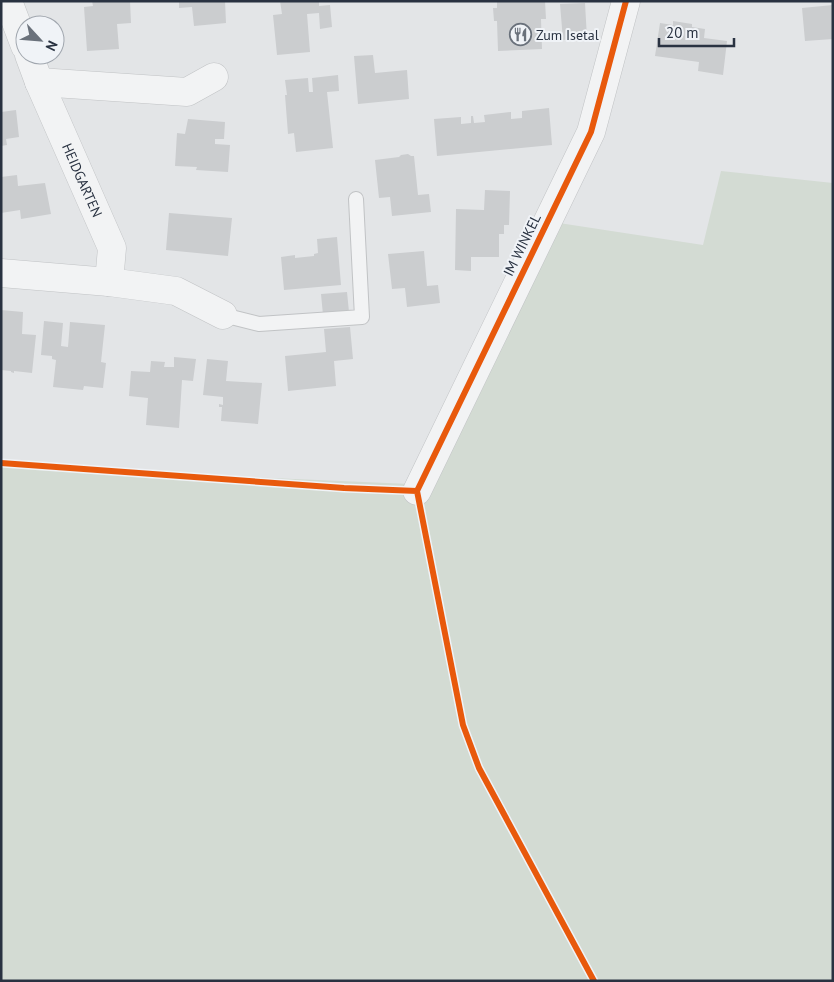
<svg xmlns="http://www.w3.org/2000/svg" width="834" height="982" font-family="'PT Sans',sans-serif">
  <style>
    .green { fill: #d3dbd3 }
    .building { fill: #cbcdcf }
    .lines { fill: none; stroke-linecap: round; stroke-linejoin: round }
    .lane-casing { stroke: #c1c3c5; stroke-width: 16 }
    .street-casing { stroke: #c1c3c5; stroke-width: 29 }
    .lane { stroke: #f2f3f4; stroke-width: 14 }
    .street { stroke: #f2f3f4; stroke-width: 28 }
    .cycleway-casing { stroke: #f0f3f7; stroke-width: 9 }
    .cycleway { stroke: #e8590c; stroke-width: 6 }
    .labels { text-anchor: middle; stroke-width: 4; stroke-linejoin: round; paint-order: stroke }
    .poi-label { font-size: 14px; fill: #293241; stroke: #f0f3f7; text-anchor: start }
    .street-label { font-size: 14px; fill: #293241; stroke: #f0f3f7 }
  </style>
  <rect width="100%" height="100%" fill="#e3e5e7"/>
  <path class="green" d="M 721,171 L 833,183 L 833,981 L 1,981 L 1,466 L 433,485 L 559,223 L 703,245 Z"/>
  <path class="building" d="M 92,1 L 130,1 L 131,23 L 117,24 L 119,49 L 87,51 L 84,7 L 93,6 Z
    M 179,1 L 225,1 L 226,23 L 194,26 L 192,7 L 179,8 Z
    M 280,1 L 319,1 L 319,6 L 330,5 L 332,27 L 320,29 L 319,13 L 307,14 L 310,52 L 277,55 L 273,15 L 282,14 Z
    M 497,1 L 545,1 L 546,19 L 541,19 L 542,49 L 498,51 L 497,21 L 494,21 L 493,8 L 497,8 Z
    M 585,3 L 587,38 L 563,40 L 560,4 Z
    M 833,5 L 833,39 L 805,41 L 802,8 Z
    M 673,21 L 692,24 L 692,27 L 705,29 L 704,38 L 727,41 L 723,75 L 698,71 L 699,62 L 655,56 L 660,23 L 673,25 Z
    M 373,55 L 375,73 L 407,70 L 409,99 L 358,104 L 354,56 Z
    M 338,75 L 339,91 L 327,92 L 333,148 L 296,152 L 294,133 L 288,134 L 285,95 L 287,95 L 285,80 L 308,78 L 309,92 L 313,92 L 312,78 Z
    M 549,108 L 552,145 L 437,156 L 434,119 L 461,117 L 461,124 L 471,123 L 471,116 L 473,116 L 474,123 L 485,122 L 484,115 L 511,112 L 511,119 L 522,118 L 522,111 Z
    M 16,110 L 19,137 L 6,139 L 7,145 L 1,146 L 1,112 Z
    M 188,119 L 225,122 L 224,139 L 215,139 L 215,144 L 230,145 L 228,172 L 196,170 L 197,167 L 175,166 L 177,133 L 185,134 Z
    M 408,154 L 411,156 L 414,156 L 418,195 L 429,194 L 431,212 L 392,216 L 390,197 L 379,198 L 375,160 L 399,157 L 401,155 Z
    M 17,175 L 18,186 L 45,183 L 51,214 L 21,219 L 20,210 L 1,213 L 1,177 Z
    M 485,190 L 510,191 L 509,225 L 504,225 L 504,234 L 499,234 L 499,257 L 471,257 L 471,271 L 455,270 L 456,209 L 484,210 Z
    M 169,213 L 232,218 L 228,256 L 166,250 Z
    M 337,237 L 341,285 L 284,290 L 281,257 L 295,255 L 295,258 L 314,256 L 314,254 L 318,253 L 317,239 Z
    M 424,251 L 427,286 L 438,285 L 440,303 L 407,307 L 405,288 L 392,289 L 388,254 Z
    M 347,292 L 349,312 L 323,315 L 321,294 Z
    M 1,310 L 23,312 L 22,334 L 36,335 L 32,373 L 14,371 L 14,373 L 11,372 L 11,371 L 1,370 Z
    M 44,321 L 63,323 L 61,346 L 68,347 L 70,322 L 105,325 L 101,362 L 106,363 L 103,388 L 84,386 L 83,390 L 53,387 L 56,360 L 52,359 L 52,356 L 41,355 Z
    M 350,327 L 353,359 L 334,361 L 336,386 L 288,391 L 285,356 L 326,352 L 324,329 Z
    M 174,357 L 196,359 L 193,381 L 182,380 L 179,428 L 146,425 L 148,398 L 129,396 L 131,371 L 150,372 L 151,361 L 165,362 L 164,367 L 174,367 Z
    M 207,359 L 228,361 L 226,381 L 262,383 L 258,424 L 221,421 L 222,407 L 219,407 L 219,404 L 223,405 L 223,397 L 203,395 Z"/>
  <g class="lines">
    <defs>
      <path id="lane" d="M 223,315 L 259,324 L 362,317 L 356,199"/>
      <g id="street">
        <path d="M 8,1 L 25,46"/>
        <path id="s1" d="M 29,55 L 39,82 L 112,248 L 109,282"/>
        <path d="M 39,82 L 187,92 L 214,77"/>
        <path d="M 1,273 L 109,282 L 176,291 L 223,315"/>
        <path d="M 417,491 L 591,132 L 626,1"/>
      </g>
    </defs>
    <use href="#lane" class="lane-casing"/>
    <use href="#street" class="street-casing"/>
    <use href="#lane" class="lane"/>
    <use href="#street" class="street"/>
    <defs>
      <path id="cycleway" d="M 1,463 L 344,488 L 417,491
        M 417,491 L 591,132 L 626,1
        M 417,491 L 463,725 L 479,768 L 594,981"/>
    </defs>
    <use href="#cycleway" class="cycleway-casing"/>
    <use href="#cycleway" class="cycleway"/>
  </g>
  <defs>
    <symbol id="restaurant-ring" viewBox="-11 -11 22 22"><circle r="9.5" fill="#f0f3f7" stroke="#6a717b" stroke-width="1.5"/><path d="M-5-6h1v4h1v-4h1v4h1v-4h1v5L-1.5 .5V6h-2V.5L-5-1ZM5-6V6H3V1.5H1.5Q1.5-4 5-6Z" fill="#6a717b"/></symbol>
  </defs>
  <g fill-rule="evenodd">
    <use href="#restaurant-ring" x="508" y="22" width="25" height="25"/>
  </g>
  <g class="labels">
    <g class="poi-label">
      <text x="536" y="40">Zum Isetal</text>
    </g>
    <g class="street-label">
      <text dy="5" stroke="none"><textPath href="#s1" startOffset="136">HEIDGARTEN</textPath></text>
      <text transform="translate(522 245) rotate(-64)" y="5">IM WINKEL</text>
    </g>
  </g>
  <rect width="834" height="982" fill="none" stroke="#293241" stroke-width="5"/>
  <g transform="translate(40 40) rotate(116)"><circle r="24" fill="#f0f3f7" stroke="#a0a6ae"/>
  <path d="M0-4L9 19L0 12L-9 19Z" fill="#6a717b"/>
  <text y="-8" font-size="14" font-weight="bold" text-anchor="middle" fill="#293241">N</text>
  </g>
  <path d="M659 38v8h75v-8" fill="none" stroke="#293241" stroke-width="2.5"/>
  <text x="666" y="38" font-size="15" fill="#293241" stroke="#f0f3f7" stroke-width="4" paint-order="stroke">20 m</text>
</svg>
